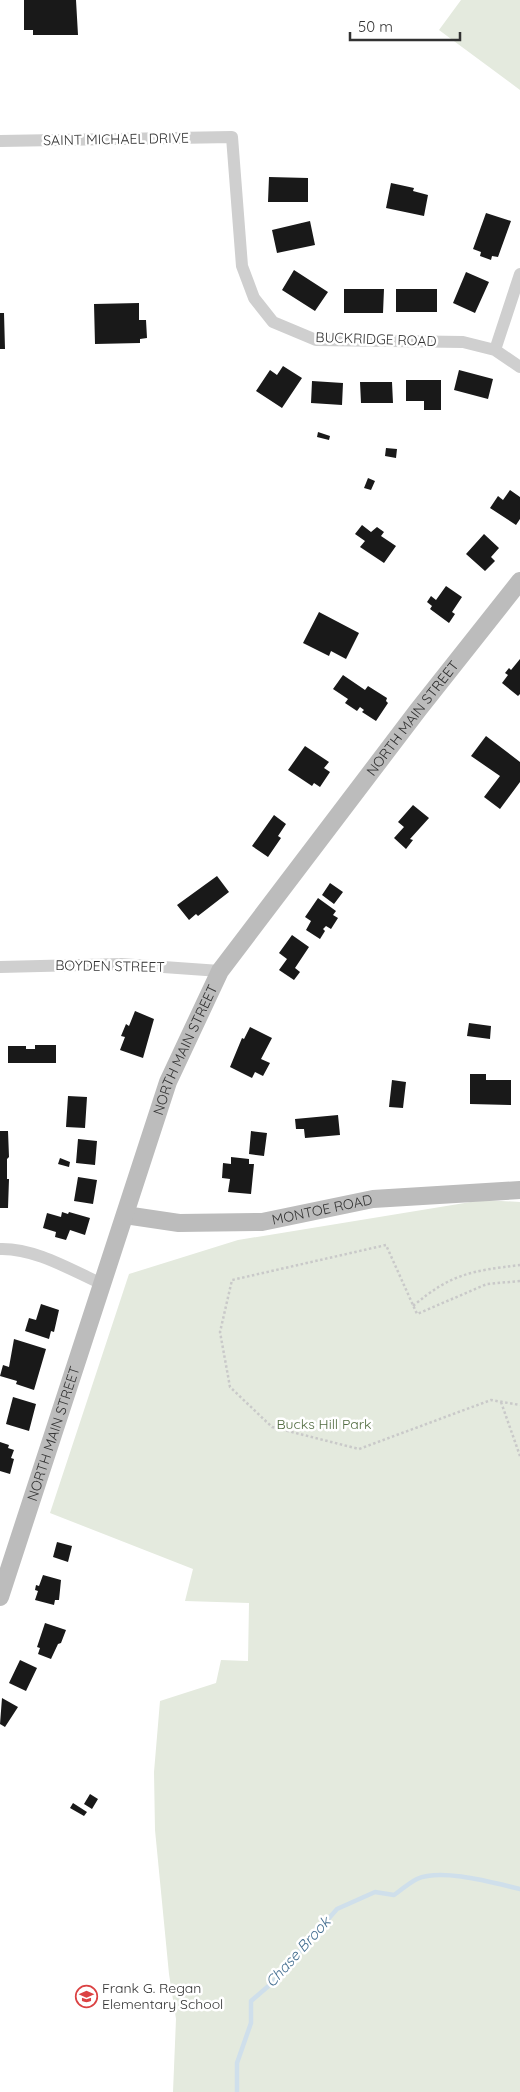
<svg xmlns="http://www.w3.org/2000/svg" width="520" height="2092" font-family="Quicksand,sans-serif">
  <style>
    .green { fill: #e4eade }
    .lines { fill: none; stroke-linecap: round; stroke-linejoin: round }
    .stream { stroke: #cfdfeb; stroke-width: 4.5 }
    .building { fill: #191919 }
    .path { stroke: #c9c9c9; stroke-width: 2.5; stroke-dasharray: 2.5 2.5; stroke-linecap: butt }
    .street { stroke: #cfcfcf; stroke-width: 12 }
    .secondary { stroke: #bcbcbc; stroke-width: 18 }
    .labels { text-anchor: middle; stroke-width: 5; stroke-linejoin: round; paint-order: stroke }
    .street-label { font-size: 14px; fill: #323232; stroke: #fff }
    .park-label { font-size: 14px; fill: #526c41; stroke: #fff }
    .poi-label { font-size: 14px; fill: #323232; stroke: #fff; text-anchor: start }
    .water-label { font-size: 15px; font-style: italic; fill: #446e90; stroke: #fff }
  </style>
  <rect width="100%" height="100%" fill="#fff"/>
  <path class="green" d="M 461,0 L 520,0 L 520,90 L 439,30 Z
    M 483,1200 L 520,1202 L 520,2092 L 173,2092 L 176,2019 L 169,1974 L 155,1830 L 154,1772 L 160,1701 L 216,1683 L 221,1660 L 248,1661 L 249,1603 L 185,1601 L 193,1569 L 50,1513 L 129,1274 L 238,1240 Z"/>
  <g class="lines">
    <path class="stream" d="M 237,2092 L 237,2063 L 251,2023 L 251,2001 L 272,1983 L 337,1909 L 375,1892 L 394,1895 C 401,1890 409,1883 417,1879 C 442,1868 494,1883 520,1889"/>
  </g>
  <path class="building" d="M 24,0 L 76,0 L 78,35 L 33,35 L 33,30 L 24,30 Z
    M 269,177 L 308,178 L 308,202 L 268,202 Z
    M 391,183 L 414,188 L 413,191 L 428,195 L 424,216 L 386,208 Z
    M 486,213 L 511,221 L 498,257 L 492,256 L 491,260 L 480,256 L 481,252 L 473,249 Z
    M 310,221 L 315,245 L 277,253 L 272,230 Z
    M 294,270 L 328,292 L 315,311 L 282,290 Z
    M 466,272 L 489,282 L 475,313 L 453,303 Z
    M 344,289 L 384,289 L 383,313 L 344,313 Z
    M 396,289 L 437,289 L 437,312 L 396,312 Z
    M 139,303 L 139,320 L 146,320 L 147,338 L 140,339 L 140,343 L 95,344 L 94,304 Z
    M 0,313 L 4,313 L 5,349 L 0,349 Z
    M 283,366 L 302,378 L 282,408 L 256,391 L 270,370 L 277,375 Z
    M 459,370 L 493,379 L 488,399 L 454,390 Z
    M 406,380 L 441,380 L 441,410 L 424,410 L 424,401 L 406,401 Z
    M 312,381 L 343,383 L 342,405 L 311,403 Z
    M 360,382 L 392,382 L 393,403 L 361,403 Z
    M 318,432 L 330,436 L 329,440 L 317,437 Z
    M 386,448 L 397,449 L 396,458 L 385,456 Z
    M 368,478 L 375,481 L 371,490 L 364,488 Z
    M 510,490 L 520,497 L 520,519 L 516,525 L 490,508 L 498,496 L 503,500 Z
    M 362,525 L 371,532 L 377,527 L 384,532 L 381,536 L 396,546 L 384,563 L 360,547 L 365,541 L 355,534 Z
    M 484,534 L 499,548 L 491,557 L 495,561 L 485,571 L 466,554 Z
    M 446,586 L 462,597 L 452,612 L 455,614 L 449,623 L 430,609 L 432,606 L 427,602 L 431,596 L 436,600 Z
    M 319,612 L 359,633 L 346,659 L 331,651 L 329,656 L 303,643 Z
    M 520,659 L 520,694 L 518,696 L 502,683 L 508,675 L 505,673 L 509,668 L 511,670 Z
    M 343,675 L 365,690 L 368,686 L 387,698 L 386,701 L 388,703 L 376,721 L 362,712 L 364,710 L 360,707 L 357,711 L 345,703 L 348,699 L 333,689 Z
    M 486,736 L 520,762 L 520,782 L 500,809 L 484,797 L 500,776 L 471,756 Z
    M 305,746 L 329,762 L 324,768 L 330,772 L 320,787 L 314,783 L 312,786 L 288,770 Z
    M 413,805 L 429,818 L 410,839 L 413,840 L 406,849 L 394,838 L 404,827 L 398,822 Z
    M 274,815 L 286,824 L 278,836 L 281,838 L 268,857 L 252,846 Z
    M 217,876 L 229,892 L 198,916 L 196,914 L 189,920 L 177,905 Z
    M 330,883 L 343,892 L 334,904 L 322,895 Z
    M 318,898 L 336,911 L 333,915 L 338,918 L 331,929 L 326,926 L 323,929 L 325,931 L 320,939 L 306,930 L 311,921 L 305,917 Z
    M 292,935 L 309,947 L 295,968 L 300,972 L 294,980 L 279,970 L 287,959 L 279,953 Z
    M 135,1011 L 154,1019 L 143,1058 L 120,1050 L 125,1037 L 121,1036 L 126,1024 L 129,1026 Z
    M 469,1023 L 491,1026 L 490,1039 L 467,1036 Z
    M 250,1027 L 272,1038 L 261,1059 L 270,1063 L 263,1076 L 255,1072 L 252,1078 L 230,1067 L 242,1038 L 244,1039 Z
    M 35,1045 L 56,1045 L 56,1063 L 8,1063 L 8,1046 L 26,1046 L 26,1049 L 35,1049 Z
    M 470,1074 L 486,1074 L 486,1080 L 511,1080 L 511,1105 L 470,1104 Z
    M 392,1080 L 406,1082 L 403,1108 L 389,1107 Z
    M 68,1096 L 87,1097 L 85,1128 L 66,1127 Z
    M 338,1115 L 340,1135 L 305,1138 L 304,1129 L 296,1129 L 295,1119 Z
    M 0,1131 L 8,1131 L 9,1157 L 7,1159 L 7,1179 L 9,1179 L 8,1208 L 0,1208 Z
    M 251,1131 L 267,1133 L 264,1156 L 249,1154 Z
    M 78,1139 L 97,1141 L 95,1165 L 76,1163 Z
    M 231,1157 L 249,1159 L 249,1164 L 254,1164 L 251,1194 L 228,1192 L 230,1179 L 222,1178 L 223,1163 L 231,1164 Z
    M 60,1158 L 70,1162 L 69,1167 L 58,1164 Z
    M 78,1177 L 97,1180 L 93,1204 L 74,1201 Z
    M 62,1212 L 68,1214 L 69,1212 L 90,1218 L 85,1235 L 70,1230 L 66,1240 L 55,1237 L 56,1232 L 43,1228 L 47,1213 L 61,1217 Z
    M 41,1304 L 59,1310 L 54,1332 L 51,1331 L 49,1339 L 25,1331 L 29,1318 L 36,1320 Z
    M 14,1339 L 46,1349 L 34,1390 L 16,1384 L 17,1381 L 0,1376 L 3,1365 L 9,1367 Z
    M 13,1397 L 36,1404 L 29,1431 L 6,1424 Z
    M 0,1442 L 9,1445 L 8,1448 L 14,1450 L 11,1458 L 14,1459 L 10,1474 L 0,1471 Z
    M 57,1542 L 72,1546 L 68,1562 L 53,1557 Z
    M 43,1575 L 61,1580 L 59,1600 L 55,1600 L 54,1605 L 35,1600 L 38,1591 L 35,1590 L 36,1585 L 39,1586 Z
    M 45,1623 L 66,1630 L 61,1643 L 58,1644 L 51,1659 L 38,1654 L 40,1648 L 37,1647 Z
    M 20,1660 L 37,1668 L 26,1691 L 9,1683 Z
    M 2,1698 L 18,1707 L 5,1727 L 0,1724 Z
    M 90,1794 L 98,1799 L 92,1809 L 84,1804 Z
    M 73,1803 L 87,1812 L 84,1816 L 70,1808 Z"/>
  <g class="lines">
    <path class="path" d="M 520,1281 L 487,1284 L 417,1314 L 386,1245 L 232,1280 L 220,1332 L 230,1387 L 272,1427 L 359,1449 L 491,1400 L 520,1405
      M 413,1306 C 452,1273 472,1271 520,1265
      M 501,1402 L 520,1456"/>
    <path class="street" d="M 0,141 L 232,137 L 242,266 L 254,298 L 273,322 L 316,340 L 463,342 L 495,350 L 520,367
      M 495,350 L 520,274
      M 0,967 L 121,964 L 220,971
      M 0,1249 C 35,1248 71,1270 102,1284"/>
    <g class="secondary">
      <path id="s1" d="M 125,1215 L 179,1223 L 262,1222 L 373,1199 L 520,1190"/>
      <path id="s2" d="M 0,1597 L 168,1082 L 220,971 L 418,710 L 520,581"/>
    </g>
  </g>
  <defs>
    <symbol id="school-ring" viewBox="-11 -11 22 22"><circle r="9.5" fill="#fff" stroke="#db4243" stroke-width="1.5"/><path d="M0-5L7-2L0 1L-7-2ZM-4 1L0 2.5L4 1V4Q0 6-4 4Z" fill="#db4243"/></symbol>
  </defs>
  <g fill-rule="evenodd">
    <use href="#school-ring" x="74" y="1984" width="25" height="25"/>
  </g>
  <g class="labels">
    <g class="street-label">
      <text transform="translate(116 139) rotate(-1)" y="5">SAINT MICHAEL DRIVE</text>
      <text transform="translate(376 339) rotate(2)" y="5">BUCKRIDGE ROAD</text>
      <text dy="5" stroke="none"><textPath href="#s2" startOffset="982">NORTH MAIN STREET</textPath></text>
      <text transform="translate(110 966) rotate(1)" y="5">BOYDEN STREET</text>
      <text dy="5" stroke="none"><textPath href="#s2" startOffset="578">NORTH MAIN STREET</textPath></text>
      <text dy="5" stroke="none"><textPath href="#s1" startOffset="199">MONTOE ROAD</textPath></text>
      <text dy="5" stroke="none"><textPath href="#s2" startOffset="172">NORTH MAIN STREET</textPath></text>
    </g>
    <g class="park-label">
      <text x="324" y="1429">Bucks Hill Park</text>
    </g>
    <g class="poi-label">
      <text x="102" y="1993">Frank G. Regan<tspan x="102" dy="16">Elementary School</tspan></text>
    </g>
    <g class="water-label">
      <text transform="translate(298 1952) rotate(-48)" y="5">Chase Brook</text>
    </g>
  </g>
  <path d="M350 32v8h110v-8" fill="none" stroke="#323232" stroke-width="2.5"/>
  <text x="358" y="32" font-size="15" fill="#323232" stroke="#ffffff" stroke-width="4" paint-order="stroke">50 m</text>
</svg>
